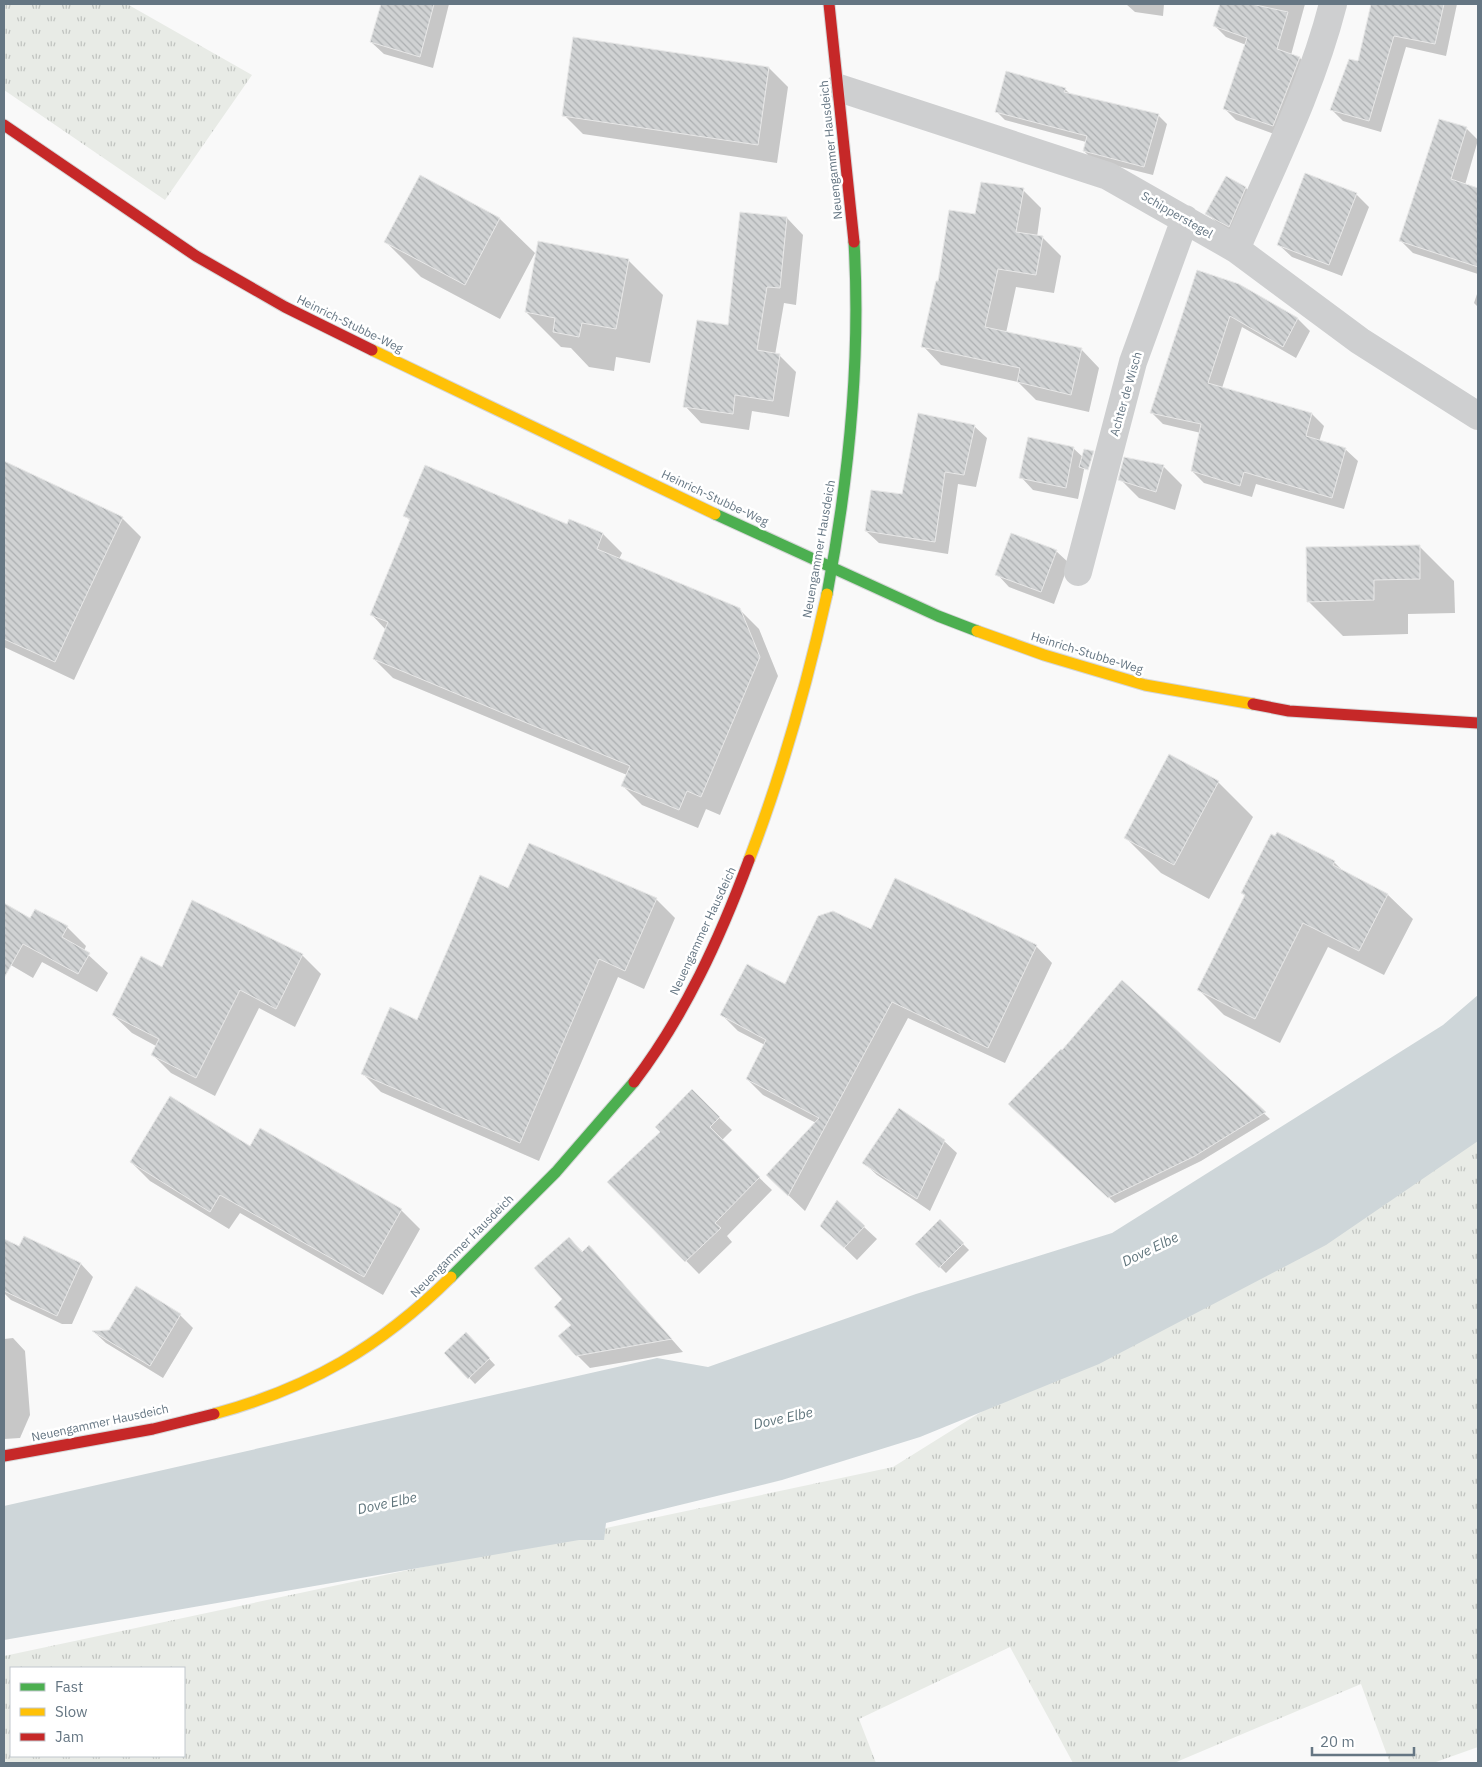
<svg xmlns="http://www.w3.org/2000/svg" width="1482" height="1767" font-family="'IBM Plex Sans',sans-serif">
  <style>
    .grass { fill: url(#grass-tufts); fill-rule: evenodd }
    .water { fill: #ced6d9 }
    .shadow { fill: #0003 }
    .building { fill: url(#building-back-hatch); stroke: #e8e8e8 }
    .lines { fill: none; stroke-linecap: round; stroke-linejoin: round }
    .fast-casing { stroke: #d5d6d7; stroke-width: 13 }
    .slow-casing { stroke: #d5d6d7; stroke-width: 13 }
    .jam-casing { stroke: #d5d6d7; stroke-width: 13 }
    .street { stroke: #cecfd0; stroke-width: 28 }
    .fast { stroke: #4caf50; stroke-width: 11 }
    .slow { stroke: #ffc107; stroke-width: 11 }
    .jam { stroke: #c62828; stroke-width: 11 }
    .labels { text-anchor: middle; stroke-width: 5; stroke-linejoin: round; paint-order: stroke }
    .street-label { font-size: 12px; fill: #657683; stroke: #fff }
    .water-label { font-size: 14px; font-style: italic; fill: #60757c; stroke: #fff }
  </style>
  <defs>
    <pattern id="grass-tufts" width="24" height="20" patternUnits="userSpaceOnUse" patternTransform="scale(1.25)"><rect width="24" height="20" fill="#e8ebe6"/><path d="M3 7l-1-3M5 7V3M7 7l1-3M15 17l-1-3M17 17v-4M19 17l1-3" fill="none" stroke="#c0c3c0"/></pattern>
    <pattern id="building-back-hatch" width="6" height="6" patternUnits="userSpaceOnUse" patternTransform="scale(1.25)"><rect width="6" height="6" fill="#d0d2d3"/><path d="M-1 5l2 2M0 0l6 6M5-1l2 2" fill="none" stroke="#acafb1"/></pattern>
  </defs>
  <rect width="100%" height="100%" fill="#f9f9f9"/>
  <path class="grass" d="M 4,4 L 127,4 L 252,75 L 165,200 L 4,90 Z
    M 1478,1102 L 1478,1747 L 1433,1763 L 1390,1763 L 1361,1684 L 1174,1763 L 1073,1763 L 1010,1647 L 859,1719 L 876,1763 L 4,1763 L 4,1656 L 893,1467 ZM 11,1668 L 184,1668 L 184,1756 L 11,1756 Z"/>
  <path class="water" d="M 1478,995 L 1478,1141 L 1326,1245 L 1099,1364 L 920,1437 L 782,1480 L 606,1523 L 604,1540 L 579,1540 L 4,1640 L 4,1506 L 657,1358 L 708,1367 L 916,1294 L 1112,1233 L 1443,1025 Z"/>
  <path class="shadow" d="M 383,4 L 449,4 L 433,68 L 384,54 L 371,42 Z
    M 1126,4 L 1164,4 L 1163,16 L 1135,12 Z
    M 1221,4 L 1305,4 L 1291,55 L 1300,58 L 1312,70 L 1285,138 L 1236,120 L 1224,108 L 1246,45 L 1226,37 L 1214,25 Z
    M 1372,4 L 1457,4 L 1446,56 L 1406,47 L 1381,132 L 1343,121 L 1331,109 L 1359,63 Z
    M 769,68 L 788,87 L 777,163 L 583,134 L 564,115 Z
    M 1065,89 L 1071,95 L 1158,115 L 1167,124 L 1153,175 L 1093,160 L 1084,151 L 1086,142 L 1005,120 L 996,111 Z
    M 1466,128 L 1478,140 L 1465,185 L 1478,189 L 1478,274 L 1413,253 L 1401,241 Z
    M 420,177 L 500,219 L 535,253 L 500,319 L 421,277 L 386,242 Z
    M 1227,178 L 1246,188 L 1258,201 L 1241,238 L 1220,226 L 1207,213 Z
    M 1023,190 L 1041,208 L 1037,237 L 1043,238 L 1061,256 L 1054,293 L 1016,287 L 1006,333 L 1081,349 L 1099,368 L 1089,412 L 1036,400 L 1018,382 L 941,365 L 923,346 L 939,283 L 976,216 Z
    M 1356,194 L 1369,207 L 1342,276 L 1292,257 L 1279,245 Z
    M 787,218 L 803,235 L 796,305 L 784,303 L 775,355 L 779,355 L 796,372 L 789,417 L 752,411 L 749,430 L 701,423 L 685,406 Z
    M 628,260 L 663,295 L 650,363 L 616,357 L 614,371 L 589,367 L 571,348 L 561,347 L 526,312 Z
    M 1238,285 L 1298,319 L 1310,331 L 1296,358 L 1242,327 L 1222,388 L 1312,414 L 1324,426 L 1319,442 L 1345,449 L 1358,461 L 1344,509 L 1256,484 L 1252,497 L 1204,483 L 1192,471 L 1201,433 L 1163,424 L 1151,412 Z
    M 1478,291 L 1478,307 L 1474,303 Z
    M 974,426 L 987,438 L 976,487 L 958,484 L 948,554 L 879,543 L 866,531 Z
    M 1073,448 L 1086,460 L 1078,499 L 1033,490 L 1021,477 Z
    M 4,463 L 122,518 L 141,537 L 74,680 L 4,647 Z
    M 1163,466 L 1182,485 L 1175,510 L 1139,498 L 1120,479 Z
    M 405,515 L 568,526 L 570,521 L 603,534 L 622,553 L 619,559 L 740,610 L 759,629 L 778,676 L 720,815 L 706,809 L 698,828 L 642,805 L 623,786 L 627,775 L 393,678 L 374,659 L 386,630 L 372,615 L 410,521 Z
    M 1419,546 L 1454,581 L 1455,613 L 1408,614 L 1408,634 L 1343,636 L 1308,601 Z
    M 1056,551 L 1069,563 L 1054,604 L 1009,587 L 997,574 Z
    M 1218,782 L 1253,817 L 1209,899 L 1161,873 L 1126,838 Z
    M 1334,862 L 1345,873 L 1388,895 L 1413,919 L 1384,975 L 1328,947 L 1280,1043 L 1224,1015 L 1199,990 Z
    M 509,890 L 656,899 L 675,918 L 644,989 L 618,977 L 539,1161 L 381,1092 L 363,1074 L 417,1021 Z
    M 4,904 L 31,920 L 67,927 L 86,946 L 84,951 L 108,973 L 97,992 L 42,962 L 33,978 L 4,961 Z
    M 871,931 L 1036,946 L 1052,963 L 1005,1063 L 908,1018 L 805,1211 L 784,1191 L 816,1123 L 763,1095 L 747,1079 L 765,1045 L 738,1031 L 721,1014 L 786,986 Z
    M 302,955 L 321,974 L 295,1027 L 259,1008 L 215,1096 L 171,1073 L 152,1054 L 156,1046 L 132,1033 L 113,1015 L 162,968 Z
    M 1122,982 L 1270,1119 L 1201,1161 L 1115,1203 L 1015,1110 Z
    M 692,1091 L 732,1130 L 721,1141 L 772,1190 L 727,1236 L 732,1242 L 699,1274 L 609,1182 L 662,1132 Z
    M 260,1130 L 401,1210 L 420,1229 L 383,1295 L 240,1213 L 229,1229 L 150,1181 L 131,1162 L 251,1148 Z
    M 944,1141 L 957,1153 L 930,1211 L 877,1175 L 864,1163 Z
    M 940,1221 L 969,1250 L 946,1273 L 917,1244 Z
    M 864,1227 L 877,1239 L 857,1260 L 834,1238 Z
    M 25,1238 L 81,1264 L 93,1277 L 72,1324 L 62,1324 L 11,1300 L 4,1293 L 4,1240 L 20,1248 Z
    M 569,1239 L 583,1252 L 589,1246 L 683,1352 L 590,1368 L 577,1355 L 572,1325 L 564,1299 Z
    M 136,1288 L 180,1315 L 193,1328 L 163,1378 L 106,1343 L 94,1332 L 110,1331 Z
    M 466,1334 L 495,1365 L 475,1384 L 446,1353 Z
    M 13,1338 L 25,1351 L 30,1415 L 20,1438 L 4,1439 L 4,1339 Z"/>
  <path class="building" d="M 381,4 L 434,4 L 420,57 L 370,42 Z
    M 1220,4 L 1251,4 L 1288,12 L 1277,49 L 1300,57 L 1273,126 L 1223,109 L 1247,38 L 1213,26 Z
    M 1371,4 L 1444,4 L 1435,44 L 1394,36 L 1369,121 L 1330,110 L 1349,59 L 1358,61 Z
    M 573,37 L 769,67 L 758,145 L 562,116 Z
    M 1006,71 L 1066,88 L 1064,92 L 1159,114 L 1144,167 L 1083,151 L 1087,136 L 995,112 Z
    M 1439,119 L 1467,127 L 1451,179 L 1478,188 L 1478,267 L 1399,241 Z
    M 1305,173 L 1357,193 L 1329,265 L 1277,245 Z
    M 420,175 L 500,218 L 465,285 L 384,242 Z
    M 1226,176 L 1246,187 L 1229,227 L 1205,214 Z
    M 981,182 L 1024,188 L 1016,232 L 1043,236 L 1036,275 L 998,269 L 985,327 L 1082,348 L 1071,395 L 1017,382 L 1020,368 L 921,347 L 936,281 L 938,281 L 949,210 L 975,214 Z
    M 740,212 L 787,217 L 780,288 L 767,287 L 757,350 L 780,354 L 773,401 L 735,395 L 733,414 L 683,407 L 697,320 L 728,325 Z
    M 538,241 L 629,259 L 616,329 L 582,323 L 579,337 L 553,332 L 555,318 L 525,312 Z
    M 1197,270 L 1239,284 L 1298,318 L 1283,347 L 1230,316 L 1208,383 L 1312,413 L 1306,436 L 1346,448 L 1332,498 L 1244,472 L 1240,486 L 1191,471 L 1201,424 L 1150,413 Z
    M 918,413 L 975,425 L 964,475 L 945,472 L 935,542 L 865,531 L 871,490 L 902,494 Z
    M 1028,437 L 1074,447 L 1066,488 L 1019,478 Z
    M 1084,449 L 1094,451 L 1088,470 L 1079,467 Z
    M 1124,457 L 1164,465 L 1156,492 L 1118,480 Z
    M 4,461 L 123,517 L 55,662 L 4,639 Z
    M 425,465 L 567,524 L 569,519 L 603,533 L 597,549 L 740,608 L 760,657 L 701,797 L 687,791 L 679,810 L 621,786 L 630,766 L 373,659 L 388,622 L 370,615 L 410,519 L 403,516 Z
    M 1011,533 L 1057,550 L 1041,592 L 995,575 Z
    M 1420,545 L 1420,579 L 1374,580 L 1374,600 L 1307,602 L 1306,547 Z
    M 1169,754 L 1219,781 L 1174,865 L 1124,838 Z
    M 1277,832 L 1335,861 L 1333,865 L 1388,894 L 1359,951 L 1303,923 L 1255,1019 L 1197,990 L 1245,895 L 1241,893 L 1271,834 L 1275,836 Z
    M 529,843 L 657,898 L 625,971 L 599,959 L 520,1143 L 361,1074 L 390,1007 L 417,1020 L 480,875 L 508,888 Z
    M 895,878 L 1037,945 L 988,1048 L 892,1002 L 788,1196 L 766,1175 L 819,1118 L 746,1079 L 766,1040 L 720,1015 L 747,964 L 785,984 L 818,916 L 833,911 L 871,929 Z
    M 192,900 L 303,954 L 276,1009 L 240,990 L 196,1078 L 151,1055 L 159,1039 L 112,1015 L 141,956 L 162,967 Z
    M 4,903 L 30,918 L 35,909 L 68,926 L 62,937 L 90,953 L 78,974 L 23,944 L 4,978 Z
    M 1122,980 L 1266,1112 L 1195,1156 L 1108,1198 L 1008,1104 L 1061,1049 L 1062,1050 Z
    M 692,1089 L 720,1117 L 710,1127 L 760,1177 L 715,1223 L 721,1228 L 685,1262 L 607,1182 L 660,1132 L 655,1127 Z
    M 170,1096 L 250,1146 L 260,1128 L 402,1209 L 364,1277 L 220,1195 L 210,1212 L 130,1162 Z
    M 899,1108 L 945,1140 L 917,1199 L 862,1163 Z
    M 837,1200 L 865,1226 L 844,1248 L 820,1226 Z
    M 940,1219 L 964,1243 L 939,1268 L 915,1244 Z
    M 24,1236 L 81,1263 L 57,1316 L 4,1291 L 4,1239 L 19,1246 Z
    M 569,1237 L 582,1252 L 589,1245 L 672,1339 L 576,1356 L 558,1336 L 571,1325 L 554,1307 L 562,1299 L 534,1268 Z
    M 136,1286 L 181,1314 L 150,1366 L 92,1331 L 109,1330 Z
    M 466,1332 L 490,1358 L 468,1379 L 444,1353 Z"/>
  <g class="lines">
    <defs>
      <path id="fast" d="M 715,514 L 938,616 L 977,631
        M 827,594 C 849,478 861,361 854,242
        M 451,1277 L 556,1172 L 634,1082"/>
      <path id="slow" d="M 372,350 L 715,514
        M 977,631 L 1044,655 L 1145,685 L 1253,704
        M 749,860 C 782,774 807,684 827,594
        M 214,1414 C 310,1388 380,1347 451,1277"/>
      <path id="jam" d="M 829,4 L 854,242
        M 4,125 L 196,256 L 285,307 L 372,350
        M 1253,704 L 1289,711 L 1478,723
        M 634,1082 C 685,1015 720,938 749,860
        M 4,1456 L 153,1429 L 214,1414"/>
    </defs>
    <use href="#fast" class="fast-casing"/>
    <use href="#slow" class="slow-casing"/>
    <use href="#jam" class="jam-casing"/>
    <path class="street" d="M 839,88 L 1108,176 L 1236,249 L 1360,341 L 1478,416
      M 1236,249 C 1271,168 1311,90 1333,4
      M 1078,572 L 1133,362 L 1185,219"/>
    <use href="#fast" class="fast"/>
    <use href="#slow" class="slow"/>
    <use href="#jam" class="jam"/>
  </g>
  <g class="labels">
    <g class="street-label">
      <text transform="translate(831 150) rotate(-96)" y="4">Neuengammer Hausdeich</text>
      <text transform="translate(1177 215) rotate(30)" y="4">Schipperstegel</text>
      <text transform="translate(350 324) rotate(26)" y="4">Heinrich-Stubbe-Weg</text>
      <text transform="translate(1126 394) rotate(-74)" y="4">Achter de Wisch</text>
      <text transform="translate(715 498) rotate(25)" y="4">Heinrich-Stubbe-Weg</text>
      <text transform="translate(819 549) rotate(-80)" y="4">Neuengammer Hausdeich</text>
      <text transform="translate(1087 653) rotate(17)" y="4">Heinrich-Stubbe-Weg</text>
      <text transform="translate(703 931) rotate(-65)" y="4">Neuengammer Hausdeich</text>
      <text transform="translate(462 1246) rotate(-45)" y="4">Neuengammer Hausdeich</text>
      <text transform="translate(100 1423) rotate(-12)" y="4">Neuengammer Hausdeich</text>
    </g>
    <g class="water-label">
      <text transform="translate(1150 1249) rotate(-26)" y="5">Dove Elbe</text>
      <text transform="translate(783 1418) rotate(-12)" y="5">Dove Elbe</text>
      <text transform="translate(387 1503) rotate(-12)" y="5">Dove Elbe</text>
    </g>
  </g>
  <rect width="1482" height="1767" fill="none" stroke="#657683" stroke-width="10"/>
  <rect x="10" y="1667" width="175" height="90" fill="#ffffff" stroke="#c1c8cd"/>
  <rect x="20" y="1683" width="25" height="8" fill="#4caf50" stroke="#c1c8cd"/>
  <text x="55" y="1692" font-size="15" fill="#657683">Fast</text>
  <rect x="20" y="1708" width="25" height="8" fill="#ffc107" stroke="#c1c8cd"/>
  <text x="55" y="1717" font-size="15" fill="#657683">Slow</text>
  <rect x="20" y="1733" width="25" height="8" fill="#c62828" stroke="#c1c8cd"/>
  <text x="55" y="1742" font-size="15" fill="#657683">Jam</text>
  <path d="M1312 1747v8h102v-8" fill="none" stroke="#657683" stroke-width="2.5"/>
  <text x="1320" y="1747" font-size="15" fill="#657683" stroke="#ffffff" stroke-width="4" paint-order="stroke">20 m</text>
</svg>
